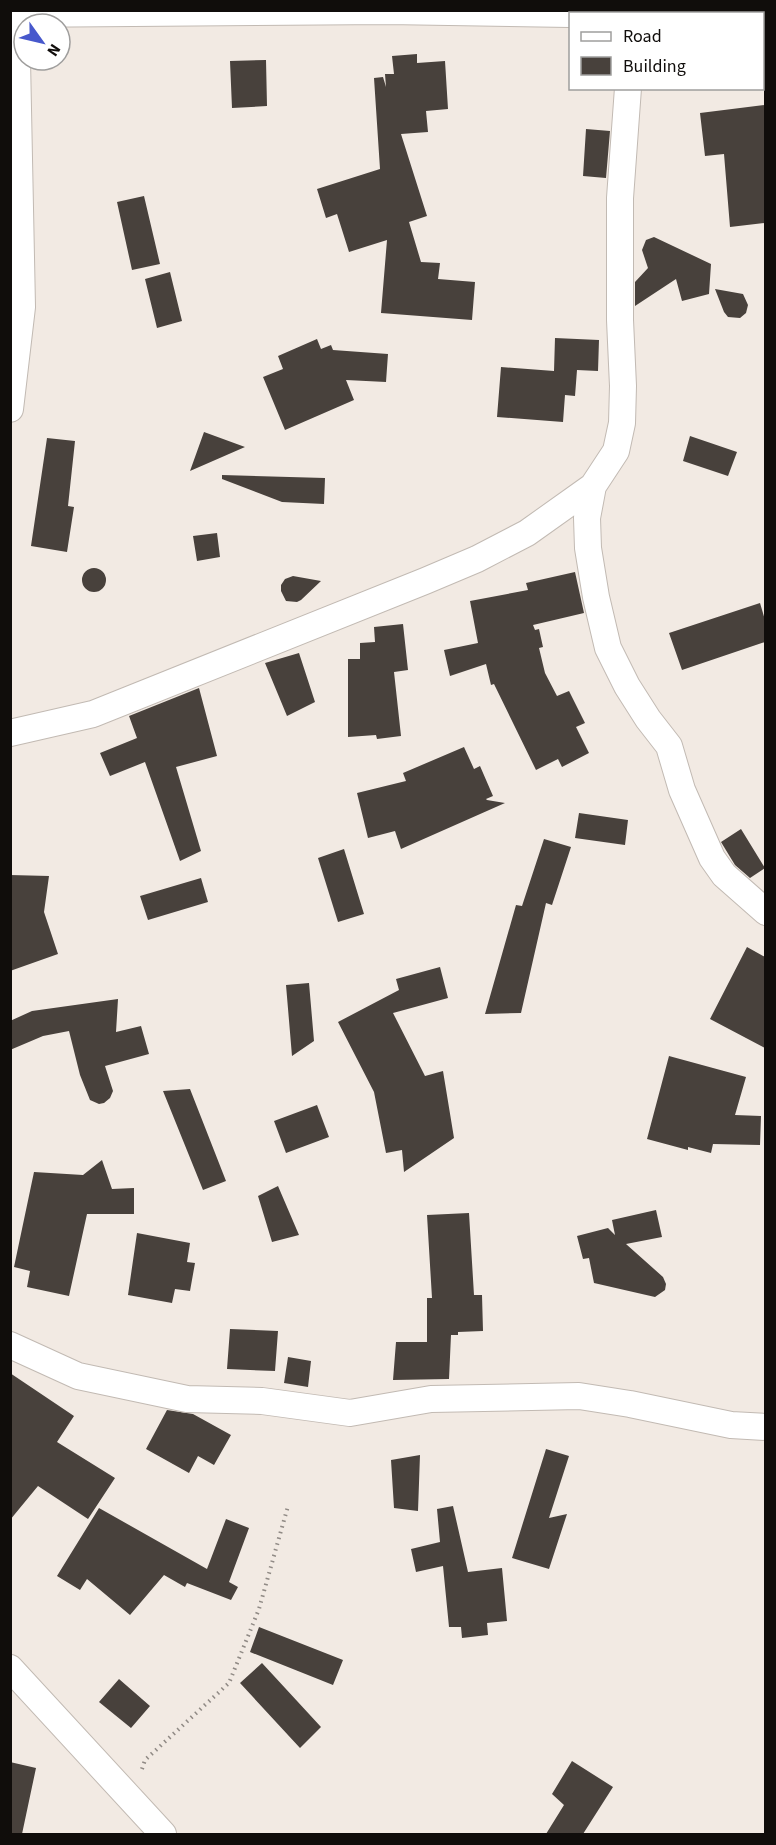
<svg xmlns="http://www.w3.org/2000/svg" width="776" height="1845" font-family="'Source Sans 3',sans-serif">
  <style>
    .building { fill: #48413c }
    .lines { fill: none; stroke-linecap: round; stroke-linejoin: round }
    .street-casing { stroke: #c2bab3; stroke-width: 28 }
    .path { stroke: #908a85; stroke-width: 4; stroke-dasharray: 1.5 4.5; stroke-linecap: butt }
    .street { stroke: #fff; stroke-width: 26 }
  </style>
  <rect width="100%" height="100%" fill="#f2eae3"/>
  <path class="building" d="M 417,54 L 417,63 L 445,61 L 448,109 L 426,111 L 428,132 L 401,134 L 427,216 L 409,222 L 421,262 L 440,263 L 438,279 L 475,282 L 472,320 L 381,313 L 387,240 L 349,252 L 337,214 L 326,218 L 317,189 L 380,169 L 374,78 L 383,77 L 386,87 L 385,74 L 394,74 L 392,56 Z
    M 266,60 L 267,106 L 232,108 L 230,61 Z
    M 765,105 L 765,223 L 730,227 L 724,154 L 705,156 L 700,113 Z
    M 586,129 L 610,131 L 606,178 L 583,176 Z
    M 144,196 L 160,264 L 132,270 L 117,202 Z
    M 654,237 L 711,264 L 709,294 L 682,301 L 676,279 L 635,306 L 635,282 L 648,268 L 642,250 L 646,240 Z
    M 170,272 L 182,321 L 157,328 L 145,279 Z
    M 715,289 L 743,294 L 748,305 L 746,313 L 740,318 L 728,317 L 724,312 Z
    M 555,338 L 599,340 L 598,371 L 577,370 L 575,396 L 565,395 L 563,422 L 497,417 L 501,367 L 554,371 Z
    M 317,339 L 321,349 L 331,345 L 333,350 L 388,354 L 386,382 L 346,380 L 354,400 L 285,430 L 263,377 L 283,369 L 278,356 Z
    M 204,432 L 245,447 L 190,471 Z
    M 690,436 L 737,452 L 728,476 L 683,461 Z
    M 47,438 L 75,441 L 68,506 L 74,507 L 67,552 L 31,546 Z
    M 222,475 L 325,478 L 324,504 L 282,502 L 222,479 Z
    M 217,533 L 220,557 L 197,561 L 193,536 Z
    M82 580a12 12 0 1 1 24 0a12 12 0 1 1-24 0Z
    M 575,572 L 584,613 L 533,625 L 535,630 L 539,629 L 543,647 L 539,648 L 545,673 L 557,696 L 569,691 L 585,723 L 576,727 L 589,753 L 562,767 L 558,759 L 536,770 L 494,684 L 491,685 L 486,664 L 450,676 L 444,650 L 478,643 L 470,601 L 528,590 L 526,583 Z
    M 293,576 L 321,581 L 301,600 L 297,602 L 286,601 L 281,591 L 281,585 L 285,579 Z
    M 760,603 L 765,620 L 765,642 L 682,670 L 669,633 Z
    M 403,624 L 408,670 L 394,672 L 401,736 L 377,739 L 376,735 L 348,737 L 348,659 L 360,659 L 360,643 L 375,642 L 374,627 Z
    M 299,653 L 315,702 L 287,716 L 265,663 Z
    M 199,688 L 217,756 L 176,767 L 201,851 L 180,861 L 145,762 L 110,776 L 100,753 L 137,738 L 129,716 Z
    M 464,747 L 474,769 L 480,766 L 493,796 L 486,799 L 487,800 L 505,803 L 401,849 L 395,831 L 368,838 L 357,793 L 406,781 L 403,773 Z
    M 579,813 L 628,820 L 625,845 L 575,838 Z
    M 741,829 L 765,868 L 750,878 L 735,865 L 721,842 Z
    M 544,839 L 571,847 L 552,905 L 546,903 L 521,1013 L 485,1014 L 516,905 L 522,906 Z
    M 344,849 L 364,914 L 338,922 L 318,858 Z
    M 10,875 L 49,876 L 44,912 L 58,954 L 10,971 Z
    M 201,878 L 208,902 L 148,920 L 140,896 Z
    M 747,947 L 765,957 L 765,1048 L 710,1019 Z
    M 440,967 L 448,998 L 393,1013 L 425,1076 L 443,1071 L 454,1138 L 404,1172 L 402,1150 L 386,1153 L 374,1092 L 338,1022 L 399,990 L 396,979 Z
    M 309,983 L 314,1041 L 292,1056 L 286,985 Z
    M 118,999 L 116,1032 L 141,1026 L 149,1054 L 105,1066 L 113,1091 L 110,1098 L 104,1103 L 99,1104 L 90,1100 L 80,1075 L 69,1031 L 43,1036 L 10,1050 L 10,1021 L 32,1011 Z
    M 669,1056 L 746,1077 L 735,1115 L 761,1116 L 760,1145 L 713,1144 L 711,1153 L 688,1147 L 688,1150 L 647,1139 Z
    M 190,1089 L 226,1181 L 203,1190 L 163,1091 Z
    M 317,1105 L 329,1137 L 286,1153 L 274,1121 Z
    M 102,1160 L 112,1189 L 134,1188 L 134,1214 L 87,1214 L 69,1296 L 27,1287 L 30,1271 L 14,1267 L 34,1172 L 83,1175 Z
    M 278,1186 L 299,1235 L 272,1242 L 258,1196 Z
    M 656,1210 L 662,1237 L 626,1244 L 663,1277 L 666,1284 L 665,1290 L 655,1297 L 594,1283 L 589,1258 L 583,1259 L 577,1236 L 608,1228 L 615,1235 L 612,1220 Z
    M 469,1213 L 474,1295 L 482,1295 L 483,1331 L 458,1332 L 458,1335 L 451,1335 L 449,1379 L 393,1380 L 396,1342 L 427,1342 L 427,1298 L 432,1298 L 427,1215 Z
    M 137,1233 L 190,1243 L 187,1262 L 195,1263 L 190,1291 L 175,1289 L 172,1303 L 128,1295 Z
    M 230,1329 L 278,1331 L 275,1371 L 227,1369 Z
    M 288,1357 L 311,1361 L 308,1387 L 284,1383 Z
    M 10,1373 L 74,1416 L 57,1442 L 115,1478 L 88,1519 L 38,1486 L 10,1520 Z
    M 167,1410 L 193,1414 L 231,1435 L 214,1465 L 198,1456 L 189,1473 L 146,1449 Z
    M 546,1449 L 569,1456 L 549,1518 L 567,1514 L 549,1569 L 512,1558 Z
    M 420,1455 L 418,1511 L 394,1508 L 391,1460 Z
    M 453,1506 L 468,1572 L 502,1568 L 507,1621 L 487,1623 L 488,1635 L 462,1638 L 461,1627 L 449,1627 L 443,1566 L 416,1572 L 411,1549 L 440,1542 L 437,1509 Z
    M 99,1508 L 207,1569 L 226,1519 L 249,1528 L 229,1582 L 238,1587 L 231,1600 L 187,1583 L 185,1587 L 164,1575 L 130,1615 L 87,1579 L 80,1590 L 57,1576 Z
    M 259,1627 L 343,1660 L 333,1685 L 250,1652 Z
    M 262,1663 L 321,1727 L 300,1748 L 240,1683 Z
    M 119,1679 L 150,1706 L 131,1728 L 99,1702 Z
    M 572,1761 L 613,1787 L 583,1834 L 546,1834 L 564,1805 L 552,1794 Z
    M 10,1762 L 36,1768 L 22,1834 L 10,1834 Z"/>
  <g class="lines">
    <defs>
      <path id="street" d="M 10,14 L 388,11 L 570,14
        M 663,14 L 713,10
        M 10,409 L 22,307 L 16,10
        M 593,486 L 587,518 L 588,548 L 596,597 L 608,648 L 627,686 L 648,719 L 669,746 L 682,790 L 712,858 L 724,875 L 766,912
        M 10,733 L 93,714 L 425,581 L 477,559 L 527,533 L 593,486 L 616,451 L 622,423 L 623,386 L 620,320 L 620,198 L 628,88
        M 10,1345 L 78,1376 L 187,1399 L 262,1401 L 350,1413 L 431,1399 L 579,1396 L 630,1404 L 731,1425 L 766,1427
        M 10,1668 L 163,1834"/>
    </defs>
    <use href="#street" class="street-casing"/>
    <path class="path" d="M 142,1769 L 145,1760 L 229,1683 L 259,1609 L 288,1506"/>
    <use href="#street" class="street"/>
  </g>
  <rect width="776" height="1845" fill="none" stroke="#100d0b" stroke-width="24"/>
  <rect x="569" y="12" width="195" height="78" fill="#ffffff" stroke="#9f9e9d" stroke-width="1.5"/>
  <rect x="581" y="32" width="30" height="9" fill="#ffffff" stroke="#9f9e9d" stroke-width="1.5"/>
  <text x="623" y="42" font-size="18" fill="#100d0b">Road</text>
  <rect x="581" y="57" width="30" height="18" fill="#48413c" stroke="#9f9e9d" stroke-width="1.5"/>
  <text x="623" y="72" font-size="18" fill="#100d0b">Building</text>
  <g transform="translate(42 42) rotate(124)"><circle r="28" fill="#ffffff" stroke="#9f9e9d" stroke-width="1.5"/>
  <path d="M0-4.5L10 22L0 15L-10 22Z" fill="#4758cc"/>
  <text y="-9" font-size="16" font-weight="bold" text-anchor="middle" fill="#100d0b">N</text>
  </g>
</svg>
